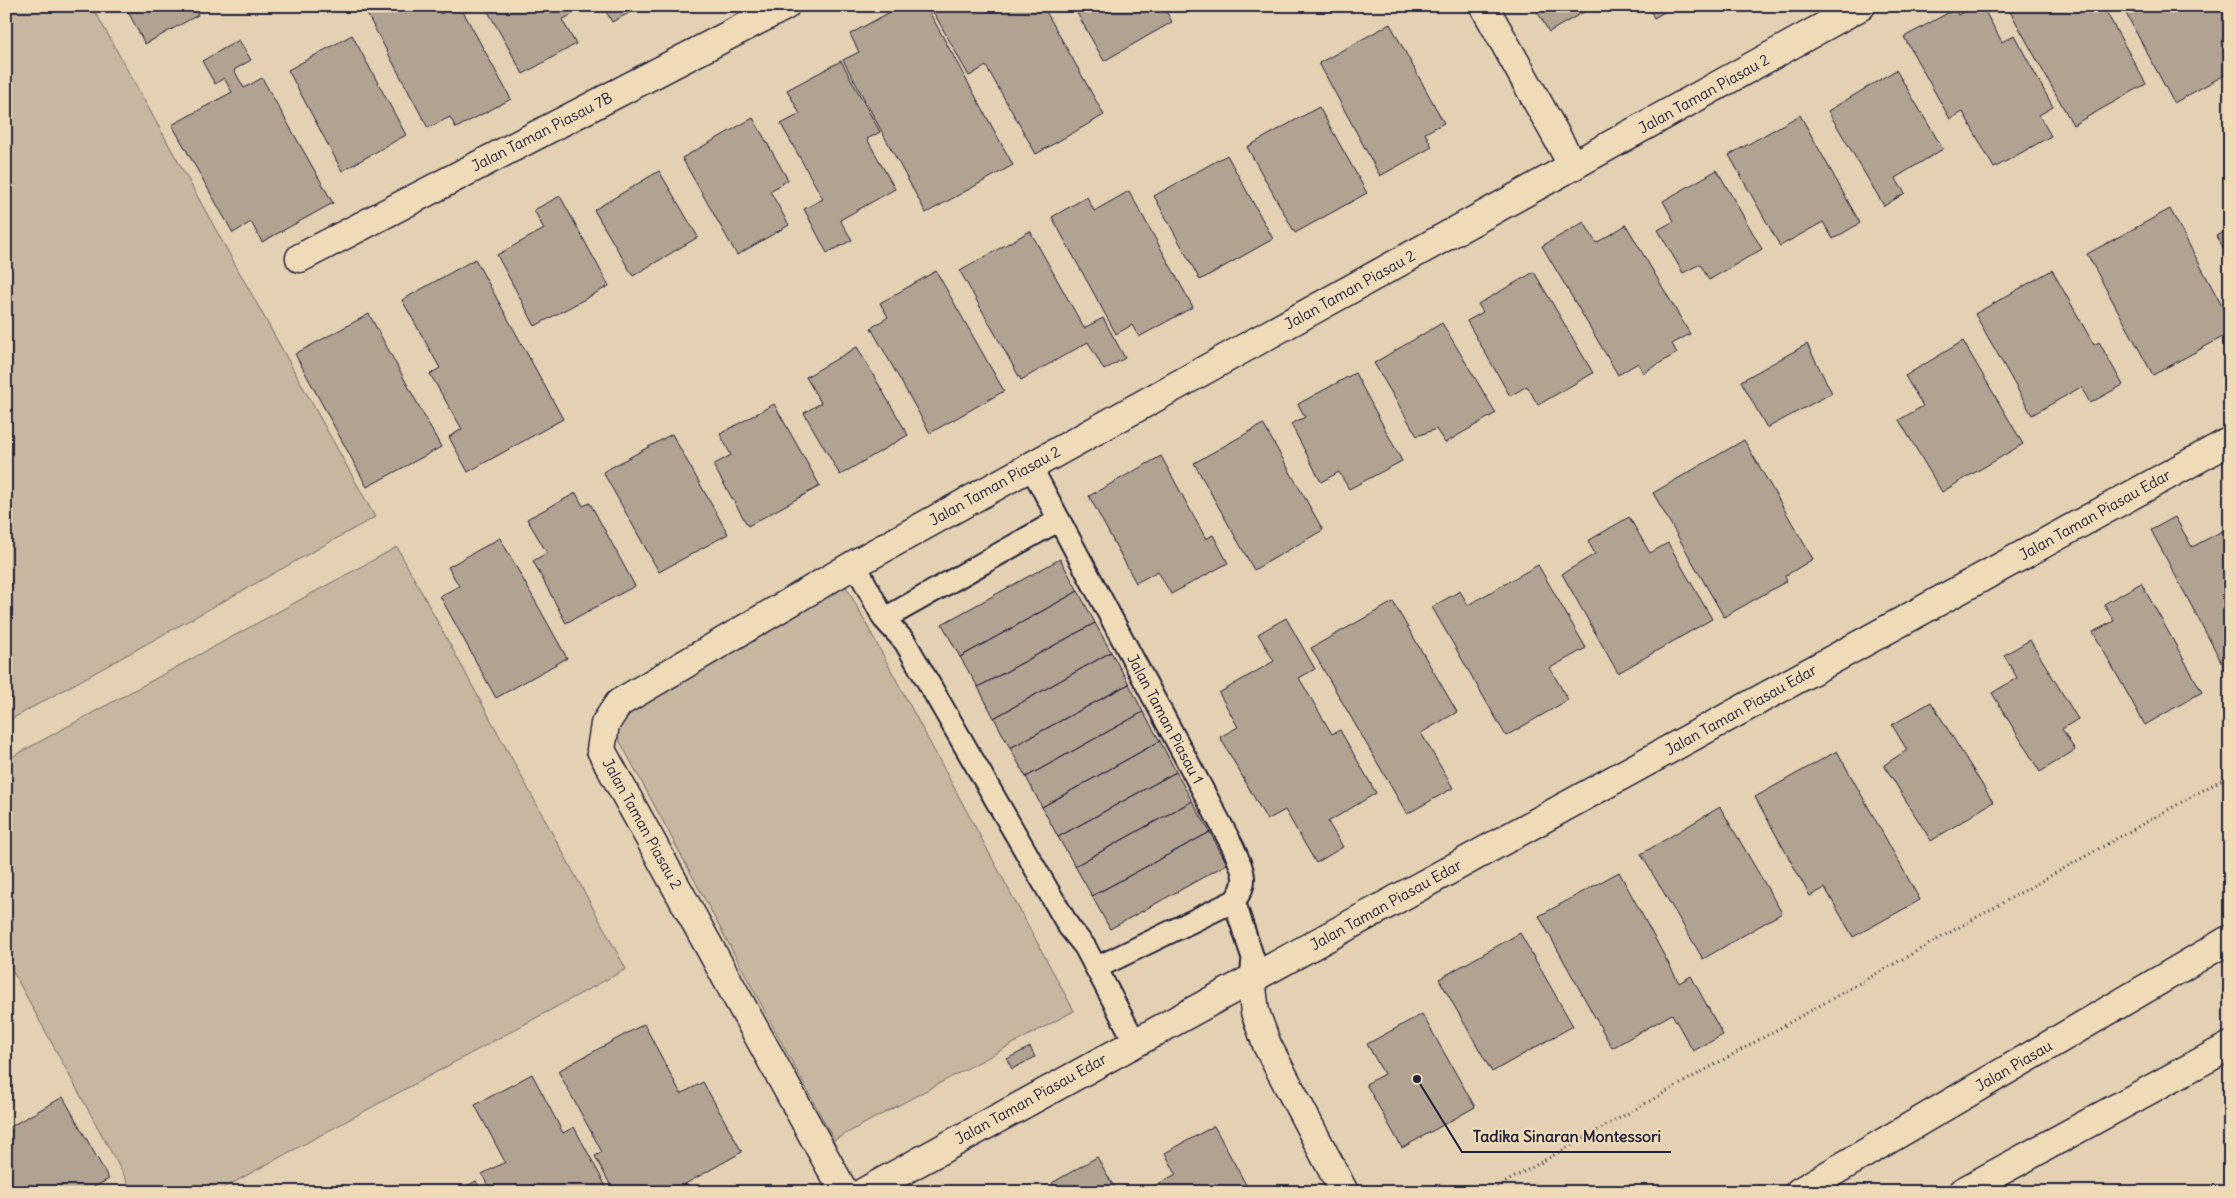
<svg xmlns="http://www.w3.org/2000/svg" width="2236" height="1198" font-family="Delius,sans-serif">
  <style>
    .green { fill: #c7b6a0; stroke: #746c6e }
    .building { fill: #b1a292; stroke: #22223b }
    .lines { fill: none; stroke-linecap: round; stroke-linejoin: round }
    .lane-casing { stroke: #22223b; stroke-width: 25 }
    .street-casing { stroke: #22223b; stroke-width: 31 }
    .secondary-casing { stroke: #22223b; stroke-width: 31 }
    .path { stroke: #22223b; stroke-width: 3; stroke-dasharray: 1 4; stroke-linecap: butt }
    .lane { stroke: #f0dbb9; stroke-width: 21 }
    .street { stroke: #f0dbb9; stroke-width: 28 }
    .secondary { stroke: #f0dbb9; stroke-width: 28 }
    .labels { text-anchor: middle; stroke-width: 4.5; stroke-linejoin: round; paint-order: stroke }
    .street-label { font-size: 15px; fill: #22223b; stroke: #f0dbb9 }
    .leader { fill: none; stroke: #22223b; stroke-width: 2 }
    .callout-dot { fill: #22223b; stroke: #f0dbb9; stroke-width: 2 }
    .callout-label { font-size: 16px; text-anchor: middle; font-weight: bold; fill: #22223b; stroke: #f0dbb9; stroke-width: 4.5; stroke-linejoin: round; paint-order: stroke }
  </style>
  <rect width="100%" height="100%" fill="#e4d0b2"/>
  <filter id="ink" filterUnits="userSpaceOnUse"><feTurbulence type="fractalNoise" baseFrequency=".02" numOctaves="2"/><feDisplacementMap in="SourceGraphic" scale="10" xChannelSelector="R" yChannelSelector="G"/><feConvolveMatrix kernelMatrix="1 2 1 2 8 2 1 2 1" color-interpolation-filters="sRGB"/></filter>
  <g filter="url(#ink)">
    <path class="green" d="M 6,6 L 92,6 L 375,517 L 6,722 Z
      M 397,547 L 626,969 L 216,1192 L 133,1192 L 6,959 L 6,760 Z
      M 841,577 L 1074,1011 L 834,1140 L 601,706 Z"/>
    <path class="building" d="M 125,6 L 193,6 L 198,15 L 145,44 Z
      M 380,6 L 436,6 L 441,14 L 455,6 L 460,6 L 511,99 L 456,128 L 450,117 L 428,128 L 367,14 Z
      M 485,6 L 578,6 L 580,10 L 562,20 L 576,44 L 523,74 Z
      M 603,6 L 642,6 L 612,22 Z
      M 901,6 L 926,6 L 1013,165 L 926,213 L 843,60 L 859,52 L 850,34 Z
      M 930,6 L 1043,6 L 1104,115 L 1036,154 L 986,66 L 969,76 Z
      M 1073,6 L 1163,6 L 1172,22 L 1104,61 Z
      M 1534,6 L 1594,6 L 1549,32 Z
      M 1648,6 L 1675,6 L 1654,18 Z
      M 1973,6 L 1982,6 L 2002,42 L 2014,35 L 2053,107 L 2039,115 L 2051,136 L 1994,168 L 1963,112 L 1950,119 L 1904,37 L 1955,9 L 1958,15 Z
      M 2007,6 L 2103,6 L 2146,84 L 2073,125 Z
      M 2122,6 L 2228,6 L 2230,72 L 2174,103 Z
      M 1390,24 L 1444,123 L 1425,133 L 1432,147 L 1380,176 L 1319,63 Z
      M 352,35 L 406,135 L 342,171 L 288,70 Z
      M 239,40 L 251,60 L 234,70 L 244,88 L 262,78 L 333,203 L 262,242 L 251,222 L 233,233 L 172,125 L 232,92 L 224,78 L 215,84 L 202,61 Z
      M 841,61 L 880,132 L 867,139 L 895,189 L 840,220 L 852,240 L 827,253 L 804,209 L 823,199 L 781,124 L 800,114 L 787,90 Z
      M 1896,70 L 1943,149 L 1895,178 L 1905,193 L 1884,206 L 1828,111 Z
      M 1319,107 L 1367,193 L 1295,233 L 1247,147 Z
      M 1800,115 L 1860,223 L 1833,239 L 1823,222 L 1780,246 L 1729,155 Z
      M 753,118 L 788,180 L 770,191 L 789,225 L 737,255 L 682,158 Z
      M 1227,155 L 1273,239 L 1200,280 L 1154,196 Z
      M 1717,170 L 1762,249 L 1709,280 L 1700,264 L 1683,273 L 1658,230 L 1674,221 L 1663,201 Z
      M 659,171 L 698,237 L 633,276 L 594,210 Z
      M 1129,191 L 1193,307 L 1139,337 L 1132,325 L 1116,334 L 1052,217 L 1087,197 L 1094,211 Z
      M 560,196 L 609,286 L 535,326 L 497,255 L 544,229 L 534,210 Z
      M 2170,209 L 2230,321 L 2230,333 L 2153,375 L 2087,254 Z
      M 1584,222 L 1596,243 L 1626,225 L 1690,334 L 1672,344 L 1677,353 L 1643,373 L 1638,363 L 1618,375 L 1542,246 Z
      M 2230,228 L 2230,259 L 2216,236 Z
      M 1030,231 L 1084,328 L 1103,318 L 1125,358 L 1104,370 L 1088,342 L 1021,380 L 960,271 Z
      M 475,259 L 563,419 L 468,472 L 449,437 L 462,429 L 430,374 L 440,368 L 402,300 Z
      M 2052,270 L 2094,345 L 2099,342 L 2123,385 L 2090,403 L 2081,387 L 2032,415 L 1975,314 Z
      M 936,271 L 1004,391 L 930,433 L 871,328 L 888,317 L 880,303 Z
      M 1534,272 L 1593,373 L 1538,405 L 1527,386 L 1510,396 L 1467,321 L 1483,312 L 1478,304 Z
      M 369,314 L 441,447 L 367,487 L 295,354 Z
      M 1442,323 L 1496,413 L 1445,443 L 1436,429 L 1417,436 L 1374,363 Z
      M 1963,341 L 2023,444 L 1942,492 L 1899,420 L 1923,406 L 1905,376 Z
      M 1807,344 L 1832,393 L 1767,428 L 1741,381 Z
      M 857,347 L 908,435 L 840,475 L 804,413 L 821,403 L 806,377 Z
      M 1355,373 L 1402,461 L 1349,489 L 1339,472 L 1321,482 L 1291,424 L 1305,417 L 1298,404 Z
      M 774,404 L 820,486 L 748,526 L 713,465 L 731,455 L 720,434 Z
      M 1263,424 L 1323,530 L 1254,570 L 1194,463 Z
      M 672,434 L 728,534 L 659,572 L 603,472 Z
      M 1744,440 L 1813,559 L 1785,576 L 1787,581 L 1724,617 L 1653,493 Z
      M 1161,456 L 1206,539 L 1213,535 L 1228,563 L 1171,594 L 1158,571 L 1136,583 L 1089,496 Z
      M 576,493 L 583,506 L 590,503 L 635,586 L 566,623 L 533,561 L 547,553 L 527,519 Z
      M 1629,517 L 1650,553 L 1668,543 L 1712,619 L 1618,673 L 1562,574 L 1595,554 L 1588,541 Z
      M 2175,517 L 2192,547 L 2230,527 L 2230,678 L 2151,530 Z
      M 500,538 L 567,658 L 496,698 L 440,596 L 459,586 L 448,567 Z
      M 1060,559 L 1078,591 L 960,657 L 942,624 Z
      M 1538,565 L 1586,648 L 1550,668 L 1568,700 L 1506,736 L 1432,607 L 1460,591 L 1468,605 Z
      M 2141,583 L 2202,692 L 2145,725 L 2093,632 L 2114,621 L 2104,604 Z
      M 1078,591 L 1095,623 L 978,687 L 960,657 Z
      M 1393,602 L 1457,712 L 1421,733 L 1453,788 L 1407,814 L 1311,648 Z
      M 1286,618 L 1315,669 L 1299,678 L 1332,734 L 1340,730 L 1376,793 L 1328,822 L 1343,847 L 1316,863 L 1285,810 L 1267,820 L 1220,737 L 1238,727 L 1219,693 L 1274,661 L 1258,634 Z
      M 1095,623 L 1111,652 L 994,718 L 978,687 Z
      M 2030,640 L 2078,719 L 2062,729 L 2075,750 L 2040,772 L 1992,693 L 2017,678 L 2004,655 Z
      M 1111,652 L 1129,684 L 1010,748 L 994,718 Z
      M 1129,684 L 1143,712 L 1026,777 L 1010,748 Z
      M 1931,702 L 1993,802 L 1931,841 L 1884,765 L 1907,750 L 1892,725 Z
      M 1143,712 L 1160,741 L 1042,807 L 1026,777 Z
      M 1160,741 L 1176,772 L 1058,837 L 1042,807 Z
      M 1837,751 L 1920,900 L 1853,937 L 1825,888 L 1810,896 L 1755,797 Z
      M 1176,772 L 1192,801 L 1075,866 L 1058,837 Z
      M 1192,801 L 1210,832 L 1092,896 L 1075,866 Z
      M 1720,807 L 1782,913 L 1703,959 L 1641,854 Z
      M 1210,832 L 1227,864 L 1110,929 L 1092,896 Z
      M 1619,872 L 1679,983 L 1691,976 L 1723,1035 L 1693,1051 L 1672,1014 L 1612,1048 L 1539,916 Z
      M 1520,933 L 1573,1026 L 1492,1072 L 1439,979 Z
      M 1422,1014 L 1475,1107 L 1402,1148 L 1366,1084 L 1384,1074 L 1367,1044 Z
      M 644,1024 L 681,1094 L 703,1082 L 742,1152 L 671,1192 L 614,1192 L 595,1156 L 602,1152 L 558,1071 Z
      M 1030,1047 L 1035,1057 L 1012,1069 L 1007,1059 Z
      M 532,1074 L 563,1133 L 574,1127 L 609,1192 L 491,1192 L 482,1174 L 505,1162 L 475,1105 Z
      M 63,1097 L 109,1179 L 85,1192 L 6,1192 L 6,1129 Z
      M 1214,1126 L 1250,1192 L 1150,1192 L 1149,1189 L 1176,1174 L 1165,1153 Z
      M 1097,1157 L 1117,1192 L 1057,1192 L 1052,1183 Z
      M 476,1181 L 482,1192 L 456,1192 Z"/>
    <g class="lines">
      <defs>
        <path id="lane" d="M 1031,467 L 1233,847 C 1242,869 1251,881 1234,901 L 1253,958 L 1251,979
          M 855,564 L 884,619 L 905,642 L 1069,927 L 1085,947 L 1135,1042
          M 884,619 L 1059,520
          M 1096,968 L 1234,901"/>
        <path id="street" d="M 1484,6 L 1573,166
          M 300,258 L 785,6
          M 1251,979 L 1255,1012 L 1267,1045 L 1344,1192
          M 844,1192 L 601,750 L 605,724 L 619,703 L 855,564 L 1861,6
          M 864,1192 L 2230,441"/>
        <path id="secondary" d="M 1799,1192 L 2230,939
          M 1962,1192 L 2230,1046"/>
      </defs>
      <use href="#lane" class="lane-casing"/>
      <use href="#street" class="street-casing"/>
      <use href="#secondary" class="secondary-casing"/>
      <path class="path" d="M 1488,1192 L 2230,775"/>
      <use href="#lane" class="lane"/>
      <use href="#street" class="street"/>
      <use href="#secondary" class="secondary"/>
    </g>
  </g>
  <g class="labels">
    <g class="street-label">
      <text transform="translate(1704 94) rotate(-29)" y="5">Jalan Taman Piasau 2</text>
      <text transform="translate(542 132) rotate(-27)" y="5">Jalan Taman Piasau 7B</text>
      <text transform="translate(1350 290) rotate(-29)" y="5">Jalan Taman Piasau 2</text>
      <text transform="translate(995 486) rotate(-29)" y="5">Jalan Taman Piasau 2</text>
      <text transform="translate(2095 515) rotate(-29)" y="5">Jalan Taman Piasau Edar</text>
      <text transform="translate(1741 710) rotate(-29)" y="5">Jalan Taman Piasau Edar</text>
      <text transform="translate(1165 719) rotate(62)" y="5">Jalan Taman Piasau 1</text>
      <text transform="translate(642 824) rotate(61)" y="5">Jalan Taman Piasau 2</text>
      <text transform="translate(1386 905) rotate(-29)" y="5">Jalan Taman Piasau Edar</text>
      <text transform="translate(2014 1066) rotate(-30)" y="5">Jalan Piasau</text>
      <text transform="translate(1031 1099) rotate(-29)" y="5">Jalan Taman Piasau Edar</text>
    </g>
  </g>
  <path class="leader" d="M1417 1079L1462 1152H1671"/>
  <circle class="callout-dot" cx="1417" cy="1079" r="5"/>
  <g class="callout-label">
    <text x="1567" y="1142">Tadika Sinaran Montessori</text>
  </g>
  <rect width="2236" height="1198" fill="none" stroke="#f0dbb9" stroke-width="25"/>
  <rect x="12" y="12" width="2211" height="1173" fill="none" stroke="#22223b" stroke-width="2" filter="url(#ink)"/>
</svg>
